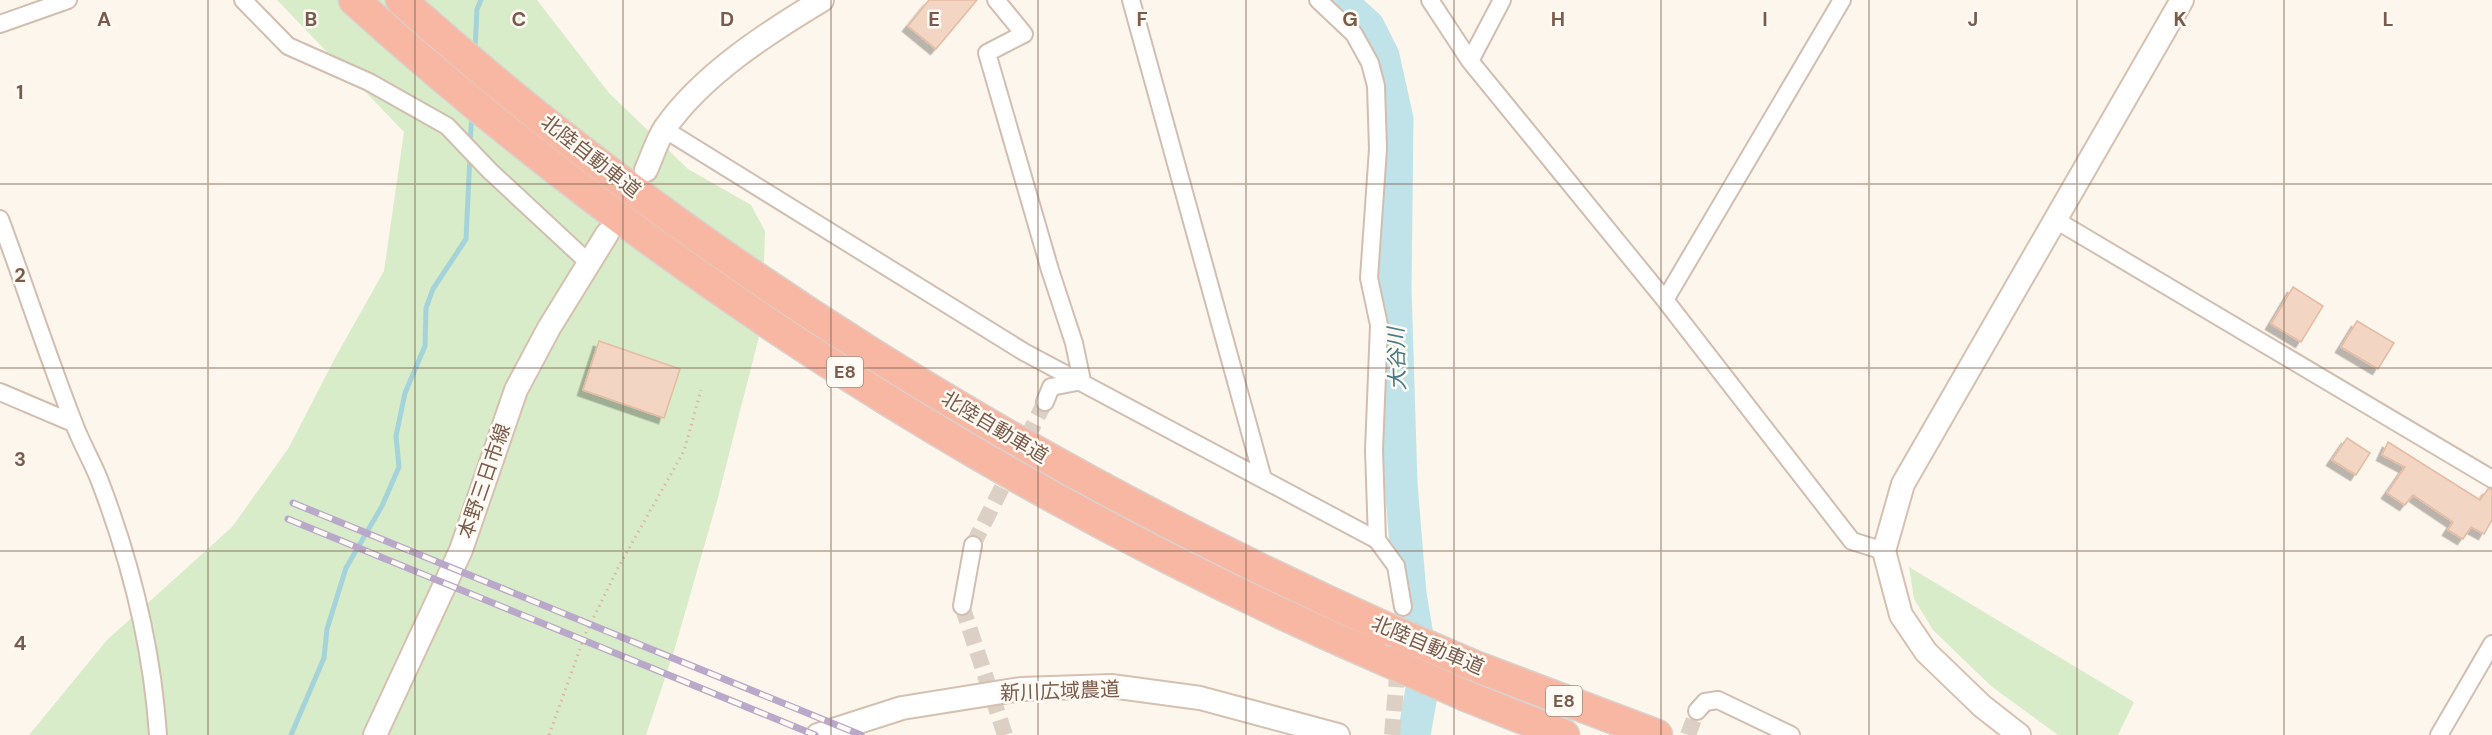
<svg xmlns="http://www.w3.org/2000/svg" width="2492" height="735" font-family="'DM Sans','Noto Sans JP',sans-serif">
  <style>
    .green { fill: #d8ecc9 }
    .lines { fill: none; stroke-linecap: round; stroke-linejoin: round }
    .stream { stroke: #a5d3da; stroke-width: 5 }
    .river { stroke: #bfe3e8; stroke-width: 33 }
    .building { fill: #f3d5c3; stroke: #e6bba3; stroke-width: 1.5; filter: url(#shadow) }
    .street-tunnel { stroke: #dcd0c4; stroke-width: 16; stroke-dasharray: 16 8; stroke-linecap: butt }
    .street-casing { stroke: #d1beb0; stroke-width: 20 }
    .secondary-casing { stroke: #d6c0b0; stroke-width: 26 }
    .highway-casing { stroke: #dad1cd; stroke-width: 33 }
    .path { stroke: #d9b8a5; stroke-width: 3; stroke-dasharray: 1.5 4.5; stroke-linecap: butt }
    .street { stroke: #fff; stroke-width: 16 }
    .secondary { stroke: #fff; stroke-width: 22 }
    .highway { stroke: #f7b7a3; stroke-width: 30 }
    .rail-casing { stroke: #b9a8c9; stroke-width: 7 }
    .rail { stroke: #fffaf3; stroke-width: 4.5; stroke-dasharray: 14; stroke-linecap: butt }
    .highway-bridge-casing { stroke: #dad1cd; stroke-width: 33; stroke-linecap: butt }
    .highway-bridge { stroke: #f7b7a3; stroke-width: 30 }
    .grid { fill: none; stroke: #7a5c4d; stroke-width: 1.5; stroke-opacity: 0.55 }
    .labels { text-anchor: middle; stroke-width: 5; stroke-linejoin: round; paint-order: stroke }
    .shield { fill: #fffaf3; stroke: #a28b7f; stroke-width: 1.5 }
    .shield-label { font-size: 18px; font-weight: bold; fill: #7a5c4d }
    .street-label { font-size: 20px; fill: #7a5c4d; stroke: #fffaf3 }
    .water-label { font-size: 21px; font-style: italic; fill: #437c86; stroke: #fffaf3 }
    .grid-label { font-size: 20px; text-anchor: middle; font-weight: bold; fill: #7a5c4d; stroke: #fffaf3; stroke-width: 5; stroke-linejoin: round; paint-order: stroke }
  </style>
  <defs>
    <filter id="shadow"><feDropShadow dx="-5.5" dy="5.5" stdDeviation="0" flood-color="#0004"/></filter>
  </defs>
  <rect width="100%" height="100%" fill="#fdf6ec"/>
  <path class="green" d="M 277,0 L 537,0 L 609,93 L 688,169 L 751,205 L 765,231 L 762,325 L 716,505 L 674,651 L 646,735 L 29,735 L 107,640 L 232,527 L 288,449 L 335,358 L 384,271 L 404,132 Z
    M 1909,567 L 2134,702 L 2118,735 L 2058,735 L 1991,686 L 1933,630 L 1914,599 Z"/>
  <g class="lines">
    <path class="stream" d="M 475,50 L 477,9 L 481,0
      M 470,143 L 472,113
      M 291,735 L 324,658 L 327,629 L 346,568 L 382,506 L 399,467 L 396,436 L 405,393 L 425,346 L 426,308 L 433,289 L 466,239 L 470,155"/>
    <path class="river" d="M 1339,0 L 1368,26 L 1383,56 L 1397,119 L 1395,288 L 1401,484 L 1410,594 L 1424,678 L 1414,735"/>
  </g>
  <path class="building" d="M 929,0 L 977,0 L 936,49 L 908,26 Z
    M 2293,287 L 2323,306 L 2301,342 L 2271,324 Z
    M 2357,321 L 2394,343 L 2378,369 L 2341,347 Z
    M 599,341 L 680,369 L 664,418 L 583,390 Z
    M 2347,438 L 2370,453 L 2356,475 L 2332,460 Z
    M 2388,442 L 2480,500 L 2488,489 L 2492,489 L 2492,520 L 2484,534 L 2471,527 L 2463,539 L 2448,530 L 2453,522 L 2413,495 L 2405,505 L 2387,493 L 2405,467 L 2382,455 Z"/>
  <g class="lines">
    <path class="street-tunnel" d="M 973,545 L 1045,402
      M 962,606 L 1005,735
      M 1392,735 L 1403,607
      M 1688,735 L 1697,711"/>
    <defs>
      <path id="street" d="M 243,0 L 288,46 L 369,82 L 447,126 L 490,171 L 589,263
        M 996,0 L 1024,34 L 987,53 L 1050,270 L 1074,343 L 1082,381
        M 1131,0 L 1263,479
        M 1318,0 L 1354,34 L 1370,63 L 1376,86 L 1378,149 L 1369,278 L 1379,325 L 1374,450 L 1377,540
        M 1430,0 L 1470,61 L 1665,300 L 1852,541 L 1884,551
        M 0,24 L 68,0
        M 1470,61 L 1502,0
        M 664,129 L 1024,352 L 1377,540 L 1396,566 L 1403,607
        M 0,219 C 25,286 47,354 73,421 C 80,441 91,459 99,479 C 131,562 152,646 158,735
        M 2054,219 L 2492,479
        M 1665,300 L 1842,0
        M 0,392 L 73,423
        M 1045,402 L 1051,387 L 1082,381
        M 962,606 L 973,545
        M 1697,711 L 1705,702 L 1718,700 L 1791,735
        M 2439,735 L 2492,644"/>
      <path id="secondary" d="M 646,170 C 652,157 657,140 665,128 C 702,75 767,33 822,0
        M 375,735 L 461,550 L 516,390 L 549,328 L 607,234
        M 818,735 L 902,708 L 1021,689 L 1111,686 L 1200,698 L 1338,735
        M 2019,735 L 1982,706 L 1926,652 L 1901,615 L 1884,551 L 1903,484 L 2182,0"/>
      <path id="highway" d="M 354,0 C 659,275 1012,499 1389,662
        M 401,0 C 693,262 1034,470 1391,630
        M 1472,665 L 1657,735
        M 1466,696 L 1564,735"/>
    </defs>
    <use href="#street" class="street-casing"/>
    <use href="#secondary" class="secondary-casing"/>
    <use href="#highway" class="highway-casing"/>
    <path class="path" d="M 549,735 L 585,635 L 618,568 L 684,451 L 701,390"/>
    <use href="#street" class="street"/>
    <use href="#secondary" class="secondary"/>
    <use href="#highway" class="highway"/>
    <defs>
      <path id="rail" d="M 293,503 L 861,735
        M 288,519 L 815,735"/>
    </defs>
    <use href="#rail" class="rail-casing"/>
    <use href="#rail" class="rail"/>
    <defs>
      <path id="highway-bridge" d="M 1391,630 L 1472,665
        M 1389,662 L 1466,696"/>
    </defs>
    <use href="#highway-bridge" class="highway-bridge-casing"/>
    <use href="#highway-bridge" class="highway-bridge"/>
  </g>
  <path class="grid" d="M 208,0 L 208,735M 415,0 L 415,735M 623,0 L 623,735M 831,0 L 831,735M 1038,0 L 1038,735M 1246,0 L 1246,735M 1454,0 L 1454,735M 1661,0 L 1661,735M 1869,0 L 1869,735M 2077,0 L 2077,735M 2284,0 L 2284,735M 0,184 L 2492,184M 0,368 L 2492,368M 0,551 L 2492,551"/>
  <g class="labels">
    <g class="shield">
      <rect x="827" y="357" width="36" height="30" rx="4.5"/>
      <rect x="1546" y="686" width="36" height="30" rx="4.5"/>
    </g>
    <g class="shield-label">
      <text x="845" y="378">E8</text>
      <text x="1564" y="707">E8</text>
    </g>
    <g class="street-label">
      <text transform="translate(591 156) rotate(38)" y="7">北陸自動車道</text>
      <text transform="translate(995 427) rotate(31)" y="7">北陸自動車道</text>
      <text transform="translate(484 481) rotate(-71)" y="7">本野三日市線</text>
      <text transform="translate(1428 645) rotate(23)" y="7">北陸自動車道</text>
      <text transform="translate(1060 691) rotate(-2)" y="7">新川広域農道</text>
    </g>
    <g class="water-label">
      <text transform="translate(1397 359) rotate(-92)" y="7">大谷川</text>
    </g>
  </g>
  <g class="grid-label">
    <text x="104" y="26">A</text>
    <text x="311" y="26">B</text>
    <text x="519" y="26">C</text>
    <text x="727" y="26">D</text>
    <text x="934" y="26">E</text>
    <text x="1142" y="26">F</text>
    <text x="1350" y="26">G</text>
    <text x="1558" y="26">H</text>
    <text x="1765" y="26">I</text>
    <text x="1973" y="26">J</text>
    <text x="2180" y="26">K</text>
    <text x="2388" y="26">L</text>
    <text x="20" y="99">1</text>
    <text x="20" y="282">2</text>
    <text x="20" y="466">3</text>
    <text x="20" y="650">4</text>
  </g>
</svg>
